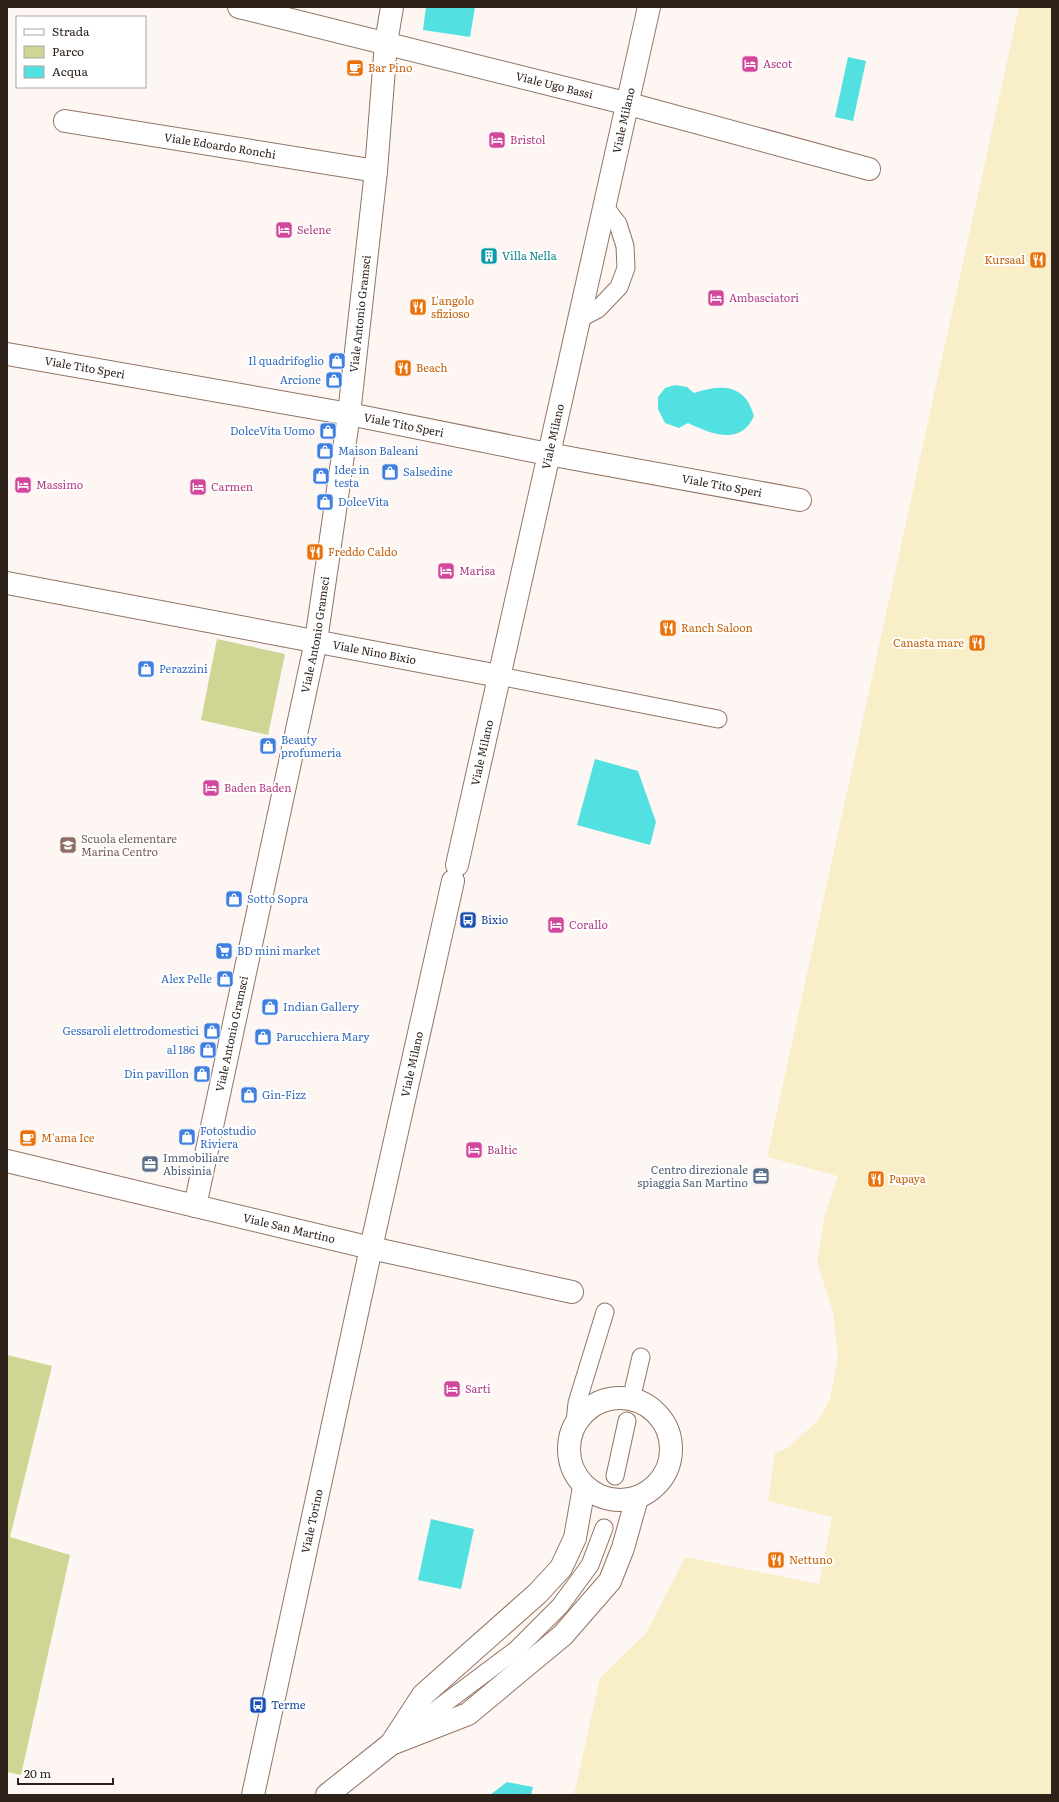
<svg xmlns="http://www.w3.org/2000/svg" width="1059" height="1802" font-family="Literata,serif">
  <style>
    .green { fill: #cfd593 }
    .sand { fill: #f8eec8 }
    .water { fill: #53e0e1 }
    .lines { fill: none; stroke-linecap: round; stroke-linejoin: round }
    .service-casing { stroke: #937462; stroke-width: 19 }
    .minor-casing { stroke: #937462; stroke-width: 24 }
    .tertiary-casing { stroke: #937462; stroke-width: 24 }
    .service { stroke: #fff; stroke-width: 17 }
    .minor { stroke: #fff; stroke-width: 22 }
    .tertiary { stroke: #fff; stroke-width: 22 }
    .labels { text-anchor: middle; stroke-width: 4; stroke-linejoin: round; paint-order: stroke }
    .hotel-label { font-size: 11px; fill: #b23c85; stroke: #fff; text-anchor: start }
    .food-label { font-size: 11px; fill: #c56008; stroke: #fff; text-anchor: start }
    .street-label { font-size: 11px; fill: #2e211a; stroke: #fff }
    .culture-label { font-size: 11px; fill: #0d838f; stroke: #fff; text-anchor: start }
    .shop-label { font-size: 11px; fill: #366cbe; stroke: #fff; text-anchor: start }
    .education-label { font-size: 11px; fill: #785e54; stroke: #fff; text-anchor: start }
    .transit-label { font-size: 11px; fill: #164399; stroke: #fff; text-anchor: start }
    .service-label { font-size: 11px; fill: #4e5e75; stroke: #fff; text-anchor: start }
  </style>
  <rect width="100%" height="100%" fill="#fdf6f2"/>
  <path class="green" d="M 217,639 L 285,654 L 268,735 L 201,720 Z
    M 7,1355 L 52,1366 L 10,1537 L 70,1555 L 21,1775 L 7,1772 Z"/>
  <path class="sand" d="M 1019,7 L 1052,7 L 1052,1795 L 574,1795 L 600,1678 L 647,1632 L 685,1557 L 819,1584 L 832,1517 L 768,1501 L 775,1453 L 787,1448 L 818,1421 L 830,1399 L 838,1357 L 833,1312 L 817,1262 L 825,1215 L 838,1176 L 767,1157 Z"/>
  <path class="water" d="M 426,7 L 475,7 L 470,37 L 423,30 Z
    M 848,57 L 866,61 L 853,121 L 835,117 Z
    M 675,385 L 687,387 L 694,393 C 722,384 745,384 754,416 C 741,446 711,434 688,423 L 679,428 L 665,423 L 658,409 L 658,397 L 665,388 Z
    M 595,759 L 638,771 L 656,822 L 650,845 L 577,825 Z
    M 431,1519 L 474,1529 L 461,1589 L 418,1580 Z
    M 507,1782 L 533,1787 L 531,1795 L 490,1795 Z"/>
  <g class="lines">
    <defs>
      <path id="service" d="M 579,319 L 598,309 L 619,287 L 626,268 L 625,246 L 618,224 L 605,207
        M 499,676 L 718,719
        M 634,1387 L 641,1357
        M 575,1423 L 577,1403 L 605,1312
        M 615,1476 L 627,1421
        M 405,1733 L 516,1650 L 560,1606 L 590,1565 L 604,1528"/>
      <g id="minor">
        <path id="s1" d="M 239,7 L 629,104 L 869,169"/>
        <path id="s2" d="M 65,121 L 376,171"/>
        <path id="s3" d="M 7,354 L 349,414 L 548,454 L 800,500"/>
        <path id="s4" d="M 7,583 L 499,676"/>
        <path id="s5" d="M 7,1161 L 371,1248 L 572,1292"/>
        <path id="s6" d="M 195,1206 L 316,641 L 349,414 L 376,171 L 386,43 L 392,7"/>
        <circle cx="620" cy="1449" r="51"/>
        <path d="M 391,1744 L 423,1695 L 538,1593 L 561,1568 L 575,1538 L 584,1487"/>
        <path d="M 327,1795 L 391,1744 L 468,1714 L 563,1635 L 610,1581 L 623,1548 L 637,1498"/>
      </g>
      <g id="tertiary">
        <path id="s7" d="M 457,865 L 649,7"/>
        <path id="s8" d="M 253,1795 L 371,1248 L 453,881"/>
      </g>
    </defs>
    <use href="#service" class="service-casing"/>
    <use href="#minor" class="minor-casing"/>
    <use href="#tertiary" class="tertiary-casing"/>
    <use href="#service" class="service"/>
    <use href="#minor" class="minor"/>
    <use href="#tertiary" class="tertiary"/>
  </g>
  <defs>
    <symbol id="hotel-square" viewBox="-11 -11 22 22"><rect x="-9" y="-9" width="18" height="18" rx="4" fill="#d1479c" stroke="#fff"/><path d="M-6-4.5h1.5V1H6V5H4.5V3h-9V5H-6ZM-4 0a1.8 1.8 0 1 1 3.6 0ZM.5 0V-2.5h3Q6-2.5 6 0Z" fill="#fff"/></symbol>
    <symbol id="cafe-square" viewBox="-11 -11 22 22"><rect x="-9" y="-9" width="18" height="18" rx="4" fill="#e8710a" stroke="#fff"/><path d="M-5.5-4.5H6V0H3Q3 3.5 0 3.5H-2.5Q-5.5 3.5-5.5 0ZM3-3.2v2h1.7v-2ZM-6 4.5H4V6H-6Z" fill="#fff"/></symbol>
    <symbol id="building-square" viewBox="-11 -11 22 22"><rect x="-9" y="-9" width="18" height="18" rx="4" fill="#0f9aa8" stroke="#fff"/><path d="M-4-6H4V6H1V3H-1V6H-4ZM-2.5-4.3h1.7v1.8h-1.7ZM.8-4.3h1.7v1.8H.8ZM-2.5-1h1.7V.8h-1.7ZM.8-1h1.7V.8H.8Z" fill="#fff"/></symbol>
    <symbol id="restaurant-square" viewBox="-11 -11 22 22"><rect x="-9" y="-9" width="18" height="18" rx="4" fill="#e8710a" stroke="#fff"/><path d="M-5-6h1v4h1v-4h1v4h1v-4h1v5L-1.5 .5V6h-2V.5L-5-1ZM5-6V6H3V1.5H1.5Q1.5-4 5-6Z" fill="#fff"/></symbol>
    <symbol id="shop-square" viewBox="-11 -11 22 22"><rect x="-9" y="-9" width="18" height="18" rx="4" fill="#3f7fe0" stroke="#fff"/><path d="M-5-2.5h2.3a2.7 3.5 0 0 1 5.4 0H5L5.5 6h-11ZM-1.5-2.5h3a1.5 2.3 0 0 0-3 0Z" fill="#fff"/></symbol>
    <symbol id="school-square" viewBox="-11 -11 22 22"><rect x="-9" y="-9" width="18" height="18" rx="4" fill="#8d6e63" stroke="#fff"/><path d="M0-5L7-2L0 1L-7-2ZM-4 1L0 2.5L4 1V4Q0 6-4 4Z" fill="#fff"/></symbol>
    <symbol id="bus-square" viewBox="-11 -11 22 22"><rect x="-9" y="-9" width="18" height="18" rx="4" fill="#1a4fb4" stroke="#fff"/><path d="M-5-6H5V4H4V6H2V4H-2V6H-4V4H-5ZM-3.5-4V0h7V-4ZM-3.5 1.2v1.5H-2V1.2ZM2 1.2v1.5H3.5V1.2Z" fill="#fff"/></symbol>
    <symbol id="supermarket-square" viewBox="-11 -11 22 22"><rect x="-9" y="-9" width="18" height="18" rx="4" fill="#3f7fe0" stroke="#fff"/><path d="M-6-5.5h2.5l.6 2H6L4.5 2H-2.5L-4.4-4H-6ZM-1.5 3.2a1.3 1.3 0 1 0 .1 0ZM3 3.2a1.3 1.3 0 1 0 .1 0Z" fill="#fff"/></symbol>
    <symbol id="office-square" viewBox="-11 -11 22 22"><rect x="-9" y="-9" width="18" height="18" rx="4" fill="#5c6f8a" stroke="#fff"/><path d="M-6-3h4V-5.5h4V-3h4V5H-6ZM-1-4.5V-3h2v-1.5ZM-6 0V1H6V0Z" fill="#fff"/></symbol>
  </defs>
  <g fill-rule="evenodd">
    <use href="#hotel-square" x="740" y="54" width="20" height="20"/>
    <use href="#cafe-square" x="345" y="58" width="20" height="20"/>
    <use href="#hotel-square" x="487" y="130" width="20" height="20"/>
    <use href="#hotel-square" x="274" y="220" width="20" height="20"/>
    <use href="#building-square" x="479" y="246" width="20" height="20"/>
    <use href="#restaurant-square" x="1028" y="250" width="20" height="20"/>
    <use href="#hotel-square" x="706" y="288" width="20" height="20"/>
    <use href="#restaurant-square" x="408" y="297" width="20" height="20"/>
    <use href="#shop-square" x="327" y="351" width="20" height="20"/>
    <use href="#restaurant-square" x="393" y="358" width="20" height="20"/>
    <use href="#shop-square" x="324" y="370" width="20" height="20"/>
    <use href="#shop-square" x="318" y="421" width="20" height="20"/>
    <use href="#shop-square" x="315" y="441" width="20" height="20"/>
    <use href="#shop-square" x="380" y="462" width="20" height="20"/>
    <use href="#shop-square" x="311" y="466" width="20" height="20"/>
    <use href="#hotel-square" x="13" y="475" width="20" height="20"/>
    <use href="#hotel-square" x="188" y="477" width="20" height="20"/>
    <use href="#shop-square" x="315" y="492" width="20" height="20"/>
    <use href="#restaurant-square" x="305" y="542" width="20" height="20"/>
    <use href="#hotel-square" x="436" y="561" width="20" height="20"/>
    <use href="#restaurant-square" x="658" y="618" width="20" height="20"/>
    <use href="#restaurant-square" x="967" y="633" width="20" height="20"/>
    <use href="#shop-square" x="136" y="659" width="20" height="20"/>
    <use href="#shop-square" x="258" y="736" width="20" height="20"/>
    <use href="#hotel-square" x="201" y="778" width="20" height="20"/>
    <use href="#school-square" x="58" y="835" width="20" height="20"/>
    <use href="#shop-square" x="224" y="889" width="20" height="20"/>
    <use href="#bus-square" x="458" y="910" width="20" height="20"/>
    <use href="#hotel-square" x="546" y="915" width="20" height="20"/>
    <use href="#supermarket-square" x="214" y="941" width="20" height="20"/>
    <use href="#shop-square" x="215" y="969" width="20" height="20"/>
    <use href="#shop-square" x="260" y="997" width="20" height="20"/>
    <use href="#shop-square" x="202" y="1021" width="20" height="20"/>
    <use href="#shop-square" x="253" y="1027" width="20" height="20"/>
    <use href="#shop-square" x="198" y="1040" width="20" height="20"/>
    <use href="#shop-square" x="192" y="1064" width="20" height="20"/>
    <use href="#shop-square" x="239" y="1085" width="20" height="20"/>
    <use href="#shop-square" x="177" y="1127" width="20" height="20"/>
    <use href="#cafe-square" x="18" y="1128" width="20" height="20"/>
    <use href="#hotel-square" x="464" y="1140" width="20" height="20"/>
    <use href="#office-square" x="140" y="1154" width="20" height="20"/>
    <use href="#office-square" x="751" y="1166" width="20" height="20"/>
    <use href="#restaurant-square" x="866" y="1169" width="20" height="20"/>
    <use href="#hotel-square" x="442" y="1379" width="20" height="20"/>
    <use href="#restaurant-square" x="766" y="1550" width="20" height="20"/>
    <use href="#bus-square" x="248" y="1695" width="20" height="20"/>
  </g>
  <g class="labels">
    <g class="hotel-label">
      <text x="763" y="68">Ascot</text>
      <text x="510" y="144">Bristol</text>
      <text x="297" y="234">Selene</text>
      <text x="729" y="302">Ambasciatori</text>
      <text x="36" y="489">Massimo</text>
      <text x="211" y="491">Carmen</text>
      <text x="459" y="575">Marisa</text>
      <text x="224" y="792">Baden Baden</text>
      <text x="569" y="929">Corallo</text>
      <text x="487" y="1154">Baltic</text>
      <text x="465" y="1393">Sarti</text>
    </g>
    <g class="food-label">
      <text x="368" y="72">Bar Pino</text>
      <text x="1025" y="264" text-anchor="end">Kursaal</text>
      <text x="431" y="305">L'angolo<tspan x="431" dy="13">sfizioso</tspan></text>
      <text x="416" y="372">Beach</text>
      <text x="328" y="556">Freddo Caldo</text>
      <text x="681" y="632">Ranch Saloon</text>
      <text x="964" y="647" text-anchor="end">Canasta mare</text>
      <text x="41" y="1142">M'ama Ice</text>
      <text x="889" y="1183">Papaya</text>
      <text x="789" y="1564">Nettuno</text>
    </g>
    <g class="street-label">
      <text dy="4" stroke="none"><textPath href="#s1" startOffset="325">Viale Ugo Bassi</textPath></text>
      <text dy="4" stroke="none"><textPath href="#s7" startOffset="763">Viale Milano</textPath></text>
      <text dy="4" stroke="none"><textPath href="#s2" startOffset="157">Viale Edoardo Ronchi</textPath></text>
      <text dy="4" stroke="none"><textPath href="#s6" startOffset="908">Viale Antonio Gramsci</textPath></text>
      <text dy="4" stroke="none"><textPath href="#s3" startOffset="79">Viale Tito Speri</textPath></text>
      <text dy="4" stroke="none"><textPath href="#s3" startOffset="403">Viale Tito Speri</textPath></text>
      <text dy="4" stroke="none"><textPath href="#s7" startOffset="439">Viale Milano</textPath></text>
      <text dy="4" stroke="none"><textPath href="#s3" startOffset="727">Viale Tito Speri</textPath></text>
      <text dy="4" stroke="none"><textPath href="#s6" startOffset="584">Viale Antonio Gramsci</textPath></text>
      <text dy="4" stroke="none"><textPath href="#s4" startOffset="374">Viale Nino Bixio</textPath></text>
      <text dy="4" stroke="none"><textPath href="#s7" startOffset="115">Viale Milano</textPath></text>
      <text dy="4" stroke="none"><textPath href="#s6" startOffset="176">Viale Antonio Gramsci</textPath></text>
      <text dy="4" stroke="none"><textPath href="#s8" startOffset="748">Viale Milano</textPath></text>
      <text dy="4" stroke="none"><textPath href="#s5" startOffset="290">Viale San Martino</textPath></text>
      <text dy="4" stroke="none"><textPath href="#s8" startOffset="280">Viale Torino</textPath></text>
    </g>
    <g class="culture-label">
      <text x="502" y="260">Villa Nella</text>
    </g>
    <g class="shop-label">
      <text x="324" y="365" text-anchor="end">Il quadrifoglio</text>
      <text x="321" y="384" text-anchor="end">Arcione</text>
      <text x="315" y="435" text-anchor="end">DolceVita Uomo</text>
      <text x="338" y="455">Maison Baleani</text>
      <text x="334" y="474">Idee in<tspan x="334" dy="13">testa</tspan></text>
      <text x="403" y="476">Salsedine</text>
      <text x="338" y="506">DolceVita</text>
      <text x="159" y="673">Perazzini</text>
      <text x="281" y="744">Beauty<tspan x="281" dy="13">profumeria</tspan></text>
      <text x="247" y="903">Sotto Sopra</text>
      <text x="237" y="955">BD mini market</text>
      <text x="212" y="983" text-anchor="end">Alex Pelle</text>
      <text x="283" y="1011">Indian Gallery</text>
      <text x="199" y="1035" text-anchor="end">Gessaroli elettrodomestici</text>
      <text x="276" y="1041">Parucchiera Mary</text>
      <text x="195" y="1054" text-anchor="end">al 186</text>
      <text x="189" y="1078" text-anchor="end">Din pavillon</text>
      <text x="262" y="1099">Gin-Fizz</text>
      <text x="200" y="1135">Fotostudio<tspan x="200" dy="13">Riviera</tspan></text>
    </g>
    <g class="education-label">
      <text x="81" y="843">Scuola elementare<tspan x="81" dy="13">Marina Centro</tspan></text>
    </g>
    <g class="transit-label">
      <text x="481" y="924">Bixio</text>
      <text x="271" y="1709">Terme</text>
    </g>
    <g class="service-label">
      <text x="163" y="1162">Immobiliare<tspan x="163" dy="13">Abissinia</tspan></text>
      <text x="748" y="1174" text-anchor="end">Centro direzionale<tspan x="748" dy="13">spiaggia San Martino</tspan></text>
    </g>
  </g>
  <rect width="1059" height="1802" fill="none" stroke="#2e211a" stroke-width="16"/>
  <rect x="16" y="16" width="130" height="72" fill="#ffffff" stroke="#aba6a3"/>
  <rect x="24" y="29" width="20" height="6" fill="#ffffff" stroke="#aba6a3"/>
  <text x="52" y="36" font-size="12" fill="#2e211a">Strada</text>
  <rect x="24" y="46" width="20" height="12" fill="#cfd593" stroke="#aba6a3"/>
  <text x="52" y="56" font-size="12" fill="#2e211a">Parco</text>
  <rect x="24" y="66" width="20" height="12" fill="#53e0e1" stroke="#aba6a3"/>
  <text x="52" y="76" font-size="12" fill="#2e211a">Acqua</text>
  <path d="M18 1778v6h95v-6" fill="none" stroke="#2e211a" stroke-width="2"/>
  <text x="24" y="1778" font-size="12" fill="#2e211a" stroke="#ffffff" stroke-width="3" paint-order="stroke">20 m</text>
</svg>
